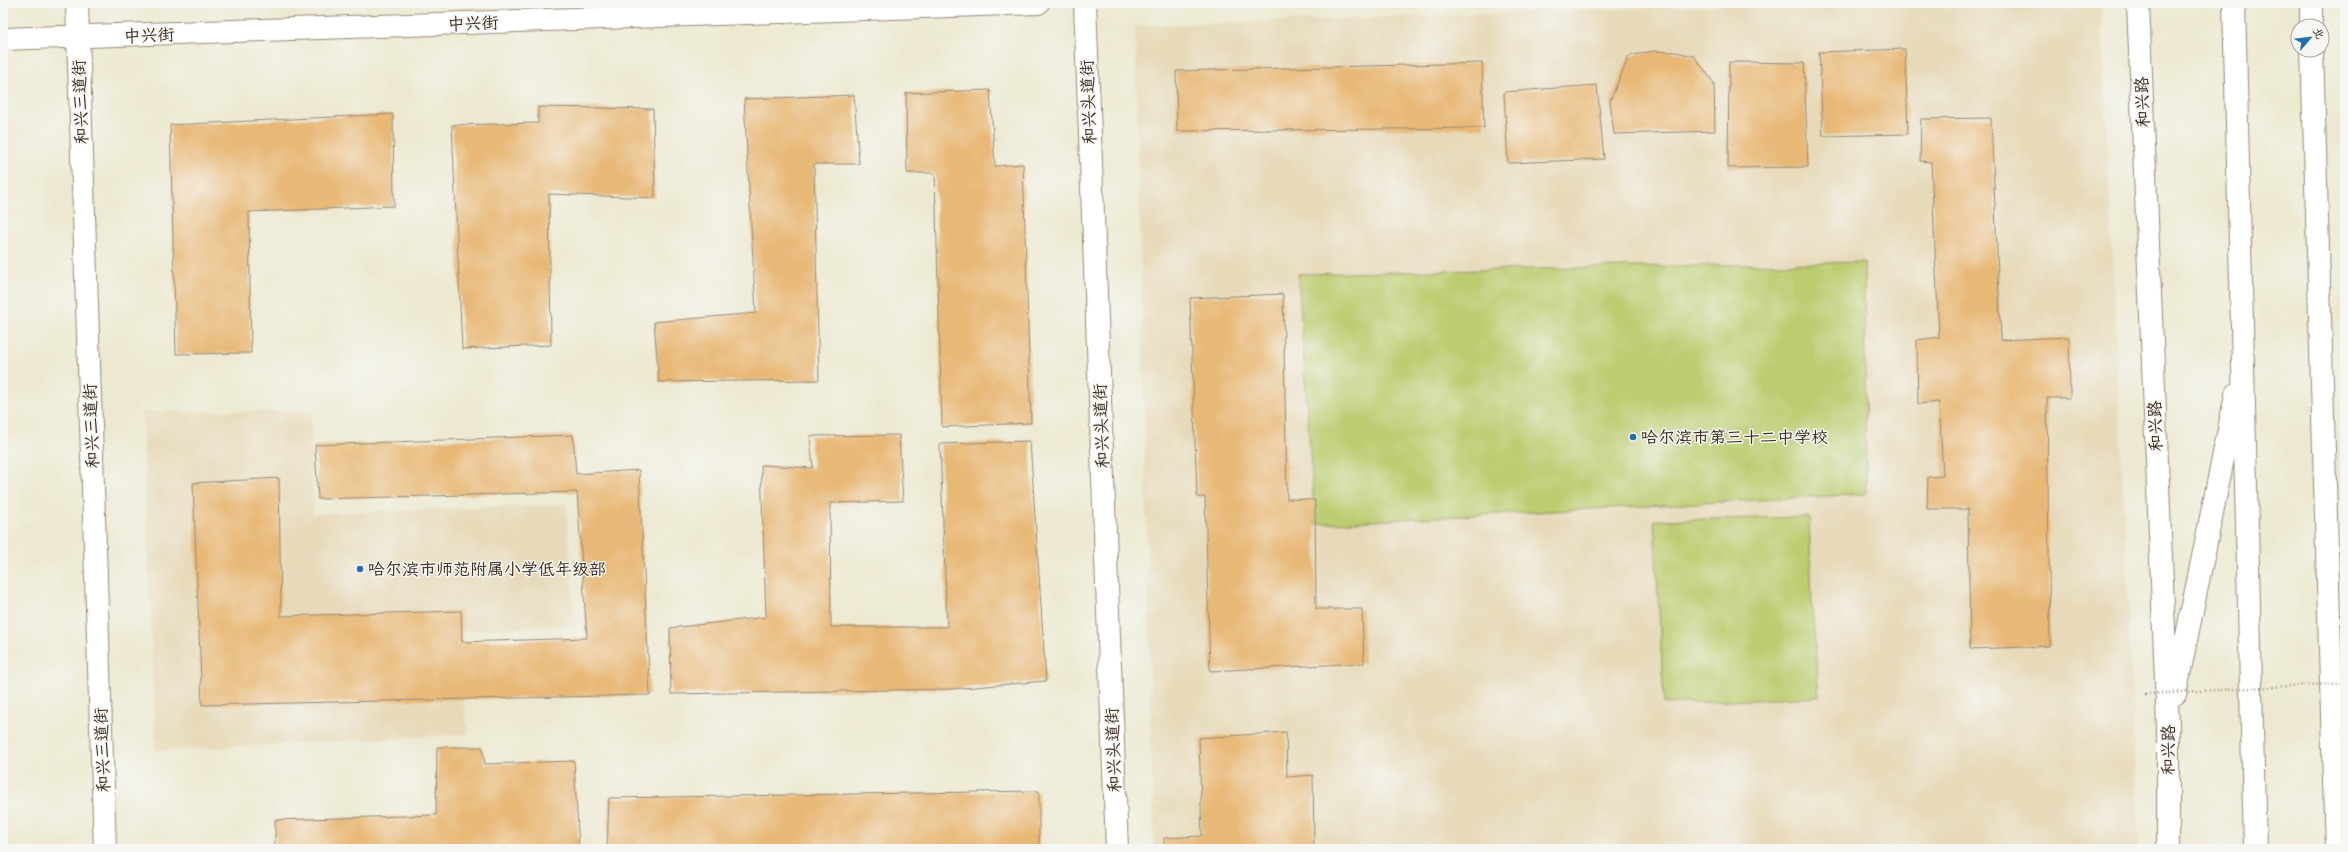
<svg xmlns="http://www.w3.org/2000/svg" width="2348" height="852" font-family="Itim,'LXGW WenKai TC',sans-serif">
  <style>
    .built { fill: #e7daba }
    .green { fill: #bccc6f; stroke: #7c7b46 }
    .building { fill: #e8b876 }
    .lines { fill: none; stroke-linecap: round; stroke-linejoin: round }
    .secondary-casing { stroke: #948a78; stroke-width: 24 }
    .highway-casing { stroke: #948a78; stroke-width: 24 }
    .secondary { stroke: #fff; stroke-width: 22 }
    .highway { stroke: #fff; stroke-width: 22 }
    .path-bridge { stroke: #948a78; stroke-width: 2.5; stroke-dasharray: 1 3; stroke-linecap: butt }
    .poi-dot { fill: #1f6fb2; stroke: #f6f6f2; stroke-width: 1.5 }
    .labels { text-anchor: middle; stroke-width: 3; stroke-linejoin: round; paint-order: stroke }
    .street-label { font-size: 17px; fill: #3b2a1e; stroke: #f6f6f2 }
    .poi-label { font-size: 17px; fill: #3b2a1e; stroke: #f6f6f2; text-anchor: start }
  </style>
  <rect width="100%" height="100%" fill="#f6f6f2"/>
  <filter id="ink" filterUnits="userSpaceOnUse"><feTurbulence type="fractalNoise" baseFrequency=".025" numOctaves="2"/><feDisplacementMap in="SourceGraphic" scale="8" xChannelSelector="R" yChannelSelector="G"/><feConvolveMatrix kernelMatrix="1 2 1 2 8 2 1 2 1" color-interpolation-filters="sRGB"/></filter>
  <filter id="wash" filterUnits="userSpaceOnUse"><feTurbulence type="fractalNoise" baseFrequency=".012" numOctaves="4" result="noise"/><feDisplacementMap in="SourceGraphic" scale="16" xChannelSelector="R" yChannelSelector="G"/><feGaussianBlur stdDeviation="0.9" result="paint"/><feColorMatrix in="noise" values="0 0 0 0 0 0 0 0 0 0 0 0 0 0 0 0 0 1.4 0 .05"/><feComposite in="paint" operator="in"/></filter>
  <g filter="url(#wash)">
    <rect width="100%" height="100%" fill="#ede9d1"/>
    <path class="built" d="M 1787,3 L 2101,3 L 2139,849 L 1154,849 L 1135,26 Z
      M 311,411 L 313,514 L 566,504 L 575,625 L 462,631 L 464,700 L 468,734 L 156,751 L 142,412 Z"/>
    <path class="green" d="M 1864,262 L 1866,494 L 1315,524 L 1298,274 Z
      M 1809,517 L 1812,606 L 1819,697 L 1664,704 L 1654,520 Z"/>
    <g id="blocks">
      <path class="building" d="M 1905,49 L 1908,134 L 1823,136 L 1819,52 Z
        M 1654,51 L 1675,52 L 1694,56 L 1714,83 L 1715,131 L 1614,134 L 1610,101 L 1629,56 Z
        M 1729,62 L 1804,63 L 1808,167 L 1728,168 Z
        M 1482,63 L 1484,128 L 1177,131 L 1176,71 Z
        M 1597,85 L 1604,159 L 1508,163 L 1504,92 Z
        M 990,90 L 995,166 L 1023,164 L 1031,423 L 942,427 L 935,173 L 907,173 L 906,93 Z
        M 854,95 L 859,164 L 814,164 L 819,380 L 659,382 L 654,322 L 756,313 L 744,99 Z
        M 538,107 L 653,109 L 655,198 L 549,194 L 551,345 L 462,349 L 452,125 L 538,123 Z
        M 393,114 L 394,206 L 249,212 L 251,353 L 176,354 L 170,125 Z
        M 1991,118 L 2001,340 L 2069,337 L 2070,398 L 2047,398 L 2050,646 L 1970,649 L 1968,509 L 1927,509 L 1928,477 L 1943,476 L 1939,402 L 1918,404 L 1917,340 L 1939,337 L 1931,162 L 1920,161 L 1921,119 Z
        M 1283,294 L 1287,499 L 1315,500 L 1316,609 L 1362,609 L 1364,663 L 1210,671 L 1205,497 L 1197,497 L 1190,298 Z
        M 573,435 L 576,474 L 639,470 L 650,695 L 202,705 L 193,483 L 279,478 L 281,616 L 461,611 L 462,642 L 587,638 L 577,492 L 318,499 L 315,445 Z
        M 899,435 L 903,501 L 830,503 L 831,627 L 947,627 L 940,444 L 1030,441 L 1046,681 L 951,689 L 671,694 L 670,628 L 766,617 L 761,465 L 813,468 L 810,436 Z
        M 1286,732 L 1287,777 L 1313,775 L 1314,848 L 1164,849 L 1164,838 L 1202,836 L 1199,738 Z
        M 437,747 L 482,747 L 485,764 L 574,761 L 579,849 L 275,849 L 275,820 L 436,815 Z
        M 1039,791 L 1039,849 L 607,849 L 609,798 Z"/>
    </g>
  </g>
  <g filter="url(#ink)">
    <use href="#blocks" fill-opacity="0" stroke="#948a78" stroke-width="1"/>
    <g class="lines">
      <defs>
        <path id="secondary" d="M 77,3 L 105,849
          M 1085,3 L 1117,849
          M 3,39 L 1038,3"/>
        <path id="highway" d="M 2138,3 L 2168,727 L 2168,849
          M 2234,3 L 2255,849
          M 2311,3 L 2311,26
          M 2312,50 L 2336,849
          M 2175,694 L 2236,395"/>
      </defs>
      <use href="#secondary" class="secondary-casing"/>
      <use href="#highway" class="highway-casing"/>
      <use href="#secondary" class="secondary"/>
      <use href="#highway" class="highway"/>
      <path class="path-bridge" d="M 2145,694 L 2345,683"/>
    </g>
  </g>
  <g class="poi-dot">
    <circle cx="1633" cy="437" r="4"/>
    <circle cx="360" cy="569" r="4"/>
  </g>
  <g class="labels">
    <g class="street-label">
      <text transform="translate(473 23) rotate(-2)" y="6">中兴街</text>
      <text transform="translate(149 35) rotate(-2)" y="6">中兴街</text>
      <text transform="translate(80 102) rotate(-92)" y="6">和兴三道街</text>
      <text transform="translate(1088 102) rotate(-92)" y="6">和兴头道街</text>
      <text transform="translate(2142 102) rotate(-92)" y="6">和兴路</text>
      <text transform="translate(91 426) rotate(-92)" y="6">和兴三道街</text>
      <text transform="translate(1101 426) rotate(-92)" y="6">和兴头道街</text>
      <text transform="translate(2155 426) rotate(-92)" y="6">和兴路</text>
      <text transform="translate(102 750) rotate(-92)" y="6">和兴三道街</text>
      <text transform="translate(1113 750) rotate(-92)" y="6">和兴头道街</text>
      <text transform="translate(2168 750) rotate(-90)" y="6">和兴路</text>
    </g>
    <g class="poi-label">
      <text x="1641" y="443">哈尔滨市第三十二中学校</text>
      <text x="368" y="575">哈尔滨市师范附属小学低年级部</text>
    </g>
  </g>
  <rect width="2348" height="852" fill="none" stroke="#f6f6f2" stroke-width="16"/>
  <g transform="translate(2310 38) rotate(62)"><circle r="19" fill="#f6f6f2" stroke="#aba49d"/>
  <path d="M0-3L7 15L0 10L-7 15Z" fill="#1f6fb2"/>
  <text y="-6" font-size="11" font-weight="bold" text-anchor="middle" fill="#3b2a1e">北</text>
  </g>
</svg>
